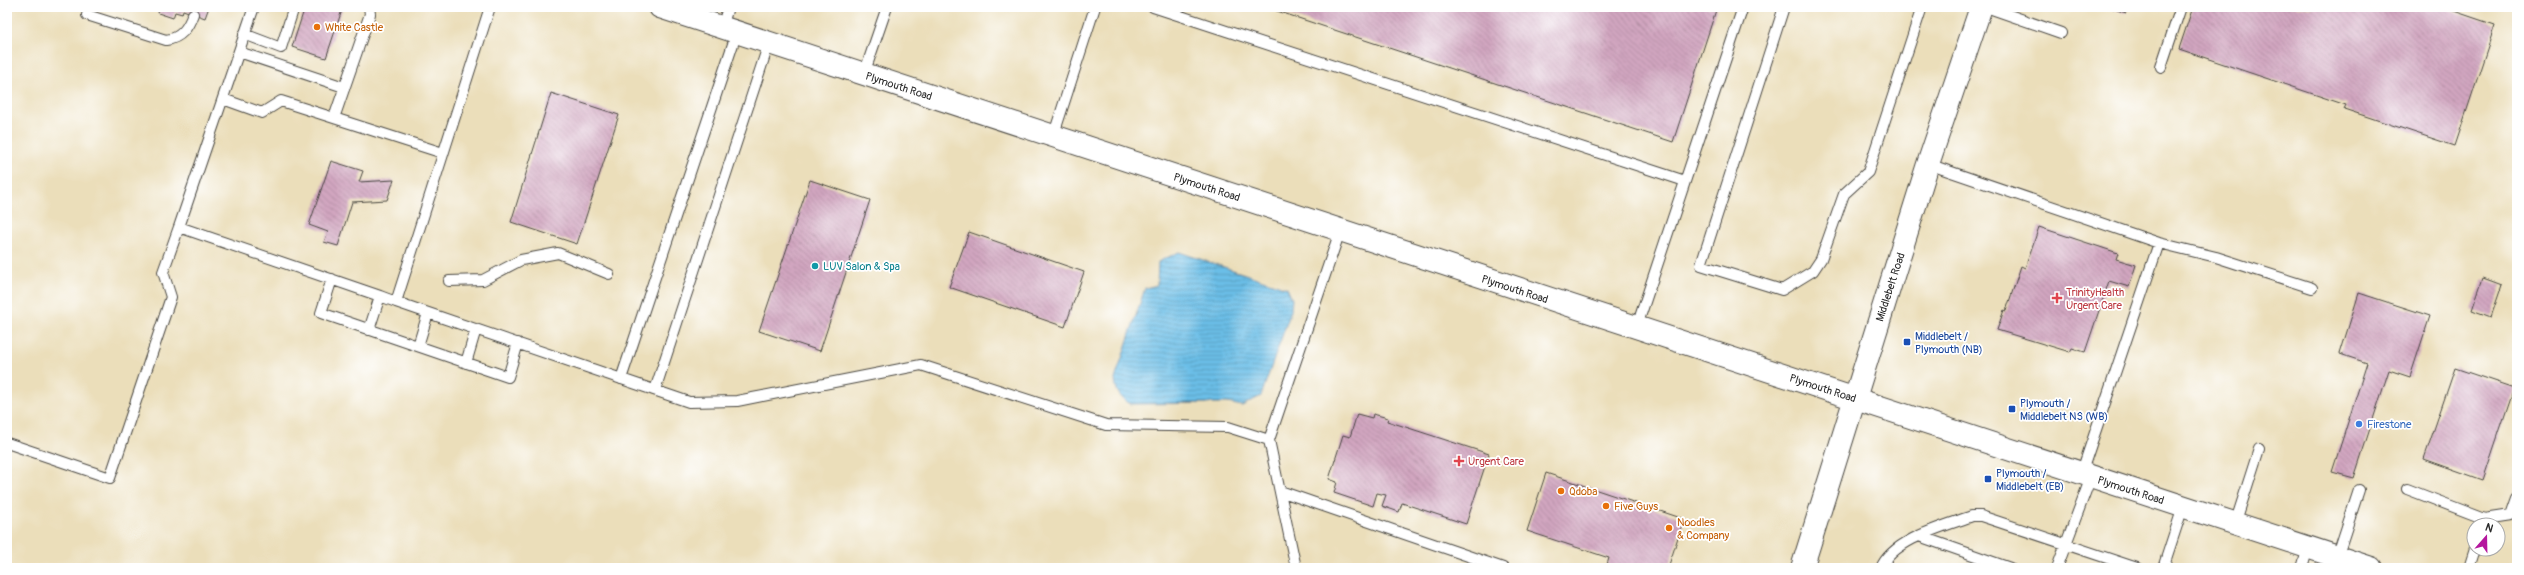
<svg xmlns="http://www.w3.org/2000/svg" width="2524" height="575" font-family="Pangolin,sans-serif">
  <style>
    .water { fill: url(#water-rules); stroke: #4b7489 }
    .building { fill: url(#building-back-hatch) }
    .lines { fill: none; stroke-linecap: round; stroke-linejoin: round }
    .lane-casing { stroke: #484640; stroke-width: 12 }
    .secondary-casing { stroke: #484640; stroke-width: 24 }
    .lane { stroke: #fff; stroke-width: 10 }
    .secondary { stroke: #fff; stroke-width: 22 }
    .food-dot { fill: #e8710a; stroke: #fff; stroke-width: 1.5 }
    .culture-dot { fill: #0f9aa8; stroke: #fff; stroke-width: 1.5 }
    .health-dot { fill: #e0444e; stroke: #fff; stroke-width: 1.5 }
    .transit-dot { fill: #1a4fb4; stroke: #fff; stroke-width: 1.5 }
    .shop-dot { fill: #3f7fe0; stroke: #fff; stroke-width: 1.5 }
    .labels { text-anchor: middle; stroke-width: 3.5; stroke-linejoin: round; paint-order: stroke }
    .food-label { font-size: 11px; fill: #c56008; stroke: #fff; text-anchor: start }
    .street-label { font-size: 11px; fill: #2b2b2b; stroke: #fff }
    .culture-label { font-size: 11px; fill: #0d838f; stroke: #fff; text-anchor: start }
    .health-label { font-size: 11px; fill: #be3a42; stroke: #fff; text-anchor: start }
    .transit-label { font-size: 11px; fill: #164399; stroke: #fff; text-anchor: start }
    .shop-label { font-size: 11px; fill: #366cbe; stroke: #fff; text-anchor: start }
  </style>
  <defs>
    <pattern id="water-rules" width="6" height="5" patternUnits="userSpaceOnUse"><rect width="6" height="5" fill="#6bbee7"/><path d="M0 2.5h6" fill="none" stroke="#589bbb"/></pattern>
    <pattern id="building-back-hatch" width="6" height="6" patternUnits="userSpaceOnUse"><rect width="6" height="6" fill="#d1a6c0"/><path d="M-1 5l2 2M0 0l6 6M5-1l2 2" fill="none" stroke="#aa879c"/></pattern>
  </defs>
  <rect width="100%" height="100%" fill="#fff"/>
  <filter id="ink" filterUnits="userSpaceOnUse"><feTurbulence type="fractalNoise" baseFrequency=".025" numOctaves="2"/><feDisplacementMap in="SourceGraphic" scale="8" xChannelSelector="R" yChannelSelector="G"/><feConvolveMatrix kernelMatrix="1 2 1 2 8 2 1 2 1" color-interpolation-filters="sRGB"/></filter>
  <filter id="wash" filterUnits="userSpaceOnUse"><feTurbulence type="fractalNoise" baseFrequency=".012" numOctaves="4" result="noise"/><feDisplacementMap in="SourceGraphic" scale="16" xChannelSelector="R" yChannelSelector="G"/><feGaussianBlur stdDeviation="0.9" result="paint"/><feColorMatrix in="noise" values="0 0 0 0 0 0 0 0 0 0 0 0 0 0 0 0 0 1.4 0 .05"/><feComposite in="paint" operator="in"/></filter>
  <g filter="url(#wash)">
    <rect width="100%" height="100%" fill="#ebdeba"/>
    <path class="water" d="M 1179,252 L 1287,288 L 1292,299 L 1291,311 L 1261,396 L 1242,406 L 1227,403 L 1131,404 C 1119,398 1116,391 1115,379 L 1145,288 L 1157,285 L 1158,262 Z"/>
    <g id="blocks">
      <path class="building" d="M 160,7 L 209,7 L 205,18 L 183,10 L 182,14 L 175,12 L 173,18 L 158,13 Z
        M 305,7 L 343,7 L 326,58 L 292,47 Z
        M 1265,7 L 1717,7 L 1673,142 Z
        M 2108,7 L 2128,7 L 2126,13 Z
        M 2193,7 L 2442,7 L 2495,25 L 2455,146 L 2344,109 L 2346,105 L 2179,49 Z
        M 551,93 L 619,115 L 577,244 L 511,222 Z
        M 331,161 L 363,171 L 359,182 L 394,180 L 387,200 L 352,202 L 338,246 L 324,242 L 328,232 L 309,225 Z
        M 810,180 L 870,200 L 820,351 L 759,331 Z
        M 2039,227 L 2118,253 L 2116,259 L 2136,265 L 2129,287 L 2109,281 L 2085,352 L 2072,348 L 2070,352 L 1997,330 L 2004,310 L 2006,311 L 2021,266 L 2025,268 Z
        M 969,232 L 1084,272 L 1065,327 L 949,287 Z
        M 2483,278 L 2502,285 L 2491,317 L 2472,310 Z
        M 2359,293 L 2430,316 L 2410,377 L 2389,370 L 2354,478 L 2332,472 L 2367,363 L 2340,354 Z
        M 2455,368 L 2514,388 L 2483,480 L 2424,459 Z
        M 1357,414 L 1372,418 L 1373,414 L 1388,418 L 1387,421 L 1489,454 L 1466,524 L 1402,503 L 1399,512 L 1382,506 L 1386,495 L 1377,493 L 1373,506 L 1334,493 L 1337,482 L 1329,479 L 1343,435 L 1350,437 Z
        M 1546,473 L 1684,519 L 1668,568 L 1606,568 L 1609,558 L 1527,531 Z"/>
    </g>
  </g>
  <g filter="url(#ink)">
    <use href="#blocks" fill-opacity="0" stroke="#484640" stroke-width="1"/>
    <g class="lines">
      <defs>
        <path id="lane" d="M 254,7 L 179,227 L 380,296
          M 490,7 L 396,302 L 689,402 L 737,401 L 921,365 L 1106,425 L 1228,427 L 1269,440
          M 1153,7 L 1685,181
          M 1784,7 L 1701,265 L 1782,290 L 1813,271 L 1821,259 L 1844,194 L 1868,172 L 1922,7
          M 1986,7 L 2061,33
          M 87,15 L 166,40 C 181,38 188,28 193,14
          M 722,28 L 728,7
          M 244,34 L 281,48 L 294,7
          M 239,52 L 344,87
          M 2161,67 L 2181,7
          M 864,74 L 887,7
          M 223,99 L 262,113 L 281,101 L 443,153
          M 334,118 L 370,14 L 369,7
          M 1053,137 L 1095,7
          M 1928,164 L 2159,243 L 2216,257 L 2312,288
          M 332,279 L 321,313 L 508,377 L 518,343
          M 449,281 L 483,280 L 521,260 L 558,253 L 609,274
          M 1636,329 L 1743,7
          M 369,330 L 380,296 L 396,302
          M 418,346 L 428,313
          M 466,363 L 476,329
          M 621,379 L 737,32
          M 655,390 L 769,43
          M 7,443 L 110,478 L 171,297 L 163,272 L 179,227
          M 2081,474 L 2159,243
          M 2407,489 L 2485,519
          M 1280,491 L 1503,568
          M 2235,524 L 2259,449
          M 2483,525 L 2485,519 L 2511,515 L 2517,498
          M 1919,536 L 2010,568
          M 2337,557 L 2359,490
          M 1296,568 L 1269,440 L 1340,231
          M 1881,568 C 1893,539 1945,526 1972,516 L 1981,516 L 2137,568
          M 2057,568 L 2091,477
          M 2163,568 L 2183,507
          M 2302,568 L 2308,548
          M 2469,568 L 2475,549"/>
        <path id="secondary" d="M 660,7 L 2371,568
          M 1802,568 L 1928,164 L 1981,7"/>
      </defs>
      <use href="#lane" class="lane-casing"/>
      <use href="#secondary" class="secondary-casing"/>
      <use href="#lane" class="lane"/>
      <use href="#secondary" class="secondary"/>
    </g>
  </g>
  <g class="food-dot">
    <circle cx="317" cy="27" r="4"/>
    <circle cx="1561" cy="491" r="4"/>
    <circle cx="1606" cy="506" r="4"/>
    <circle cx="1669" cy="528" r="4"/>
  </g>
  <circle class="culture-dot" cx="815" cy="266" r="4"/>
  <g class="health-dot">
    <path d="M2055 292h4v4h4v4h-4v4h-4v-4h-4v-4h4z"/>
    <path d="M1457 455h4v4h4v4h-4v4h-4v-4h-4v-4h4z"/>
  </g>
  <g class="transit-dot">
    <rect x="1903" y="338" width="8" height="8" rx="2"/>
    <rect x="2008" y="405" width="8" height="8" rx="2"/>
    <rect x="1984" y="475" width="8" height="8" rx="2"/>
  </g>
  <circle class="shop-dot" cx="2359" cy="424" r="4"/>
  <g class="labels">
    <g class="food-label">
      <text x="325" y="31">White Castle</text>
      <text x="1569" y="495">Qdoba</text>
      <text x="1614" y="510">Five Guys</text>
      <text x="1677" y="526">Noodles<tspan x="1677" dy="13">&amp; Company</tspan></text>
    </g>
    <g class="street-label">
      <text transform="translate(899 86) rotate(18)" y="4">Plymouth Road</text>
      <text transform="translate(1207 187) rotate(18)" y="4">Plymouth Road</text>
      <text transform="translate(1890 287) rotate(-72)" y="4">Middlebelt Road</text>
      <text transform="translate(1515 289) rotate(18)" y="4">Plymouth Road</text>
      <text transform="translate(1823 388) rotate(18)" y="4">Plymouth Road</text>
      <text transform="translate(2131 490) rotate(18)" y="4">Plymouth Road</text>
    </g>
    <g class="culture-label">
      <text x="823" y="270">LUV Salon &amp; Spa</text>
    </g>
    <g class="health-label">
      <text x="2066" y="296">TrinityHealth<tspan x="2066" dy="13">Urgent Care</tspan></text>
      <text x="1468" y="465">Urgent Care</text>
    </g>
    <g class="transit-label">
      <text x="1915" y="340">Middlebelt /<tspan x="1915" dy="13">Plymouth (NB)</tspan></text>
      <text x="2020" y="407">Plymouth /<tspan x="2020" dy="13">Middlebelt NS (WB)</tspan></text>
      <text x="1996" y="477">Plymouth /<tspan x="1996" dy="13">Middlebelt (EB)</tspan></text>
    </g>
    <g class="shop-label">
      <text x="2367" y="428">Firestone</text>
    </g>
  </g>
  <rect width="2524" height="575" fill="none" stroke="#fff" stroke-width="24"/>
  <g transform="translate(2486 537) rotate(20)"><circle r="19" fill="#ffffff" stroke="#aaaaaa"/>
  <path d="M0-3L7 15L0 10L-7 15Z" fill="#b5179e"/>
  <text y="-6" font-size="11" font-weight="bold" text-anchor="middle" fill="#2b2b2b">N</text>
  </g>
</svg>
